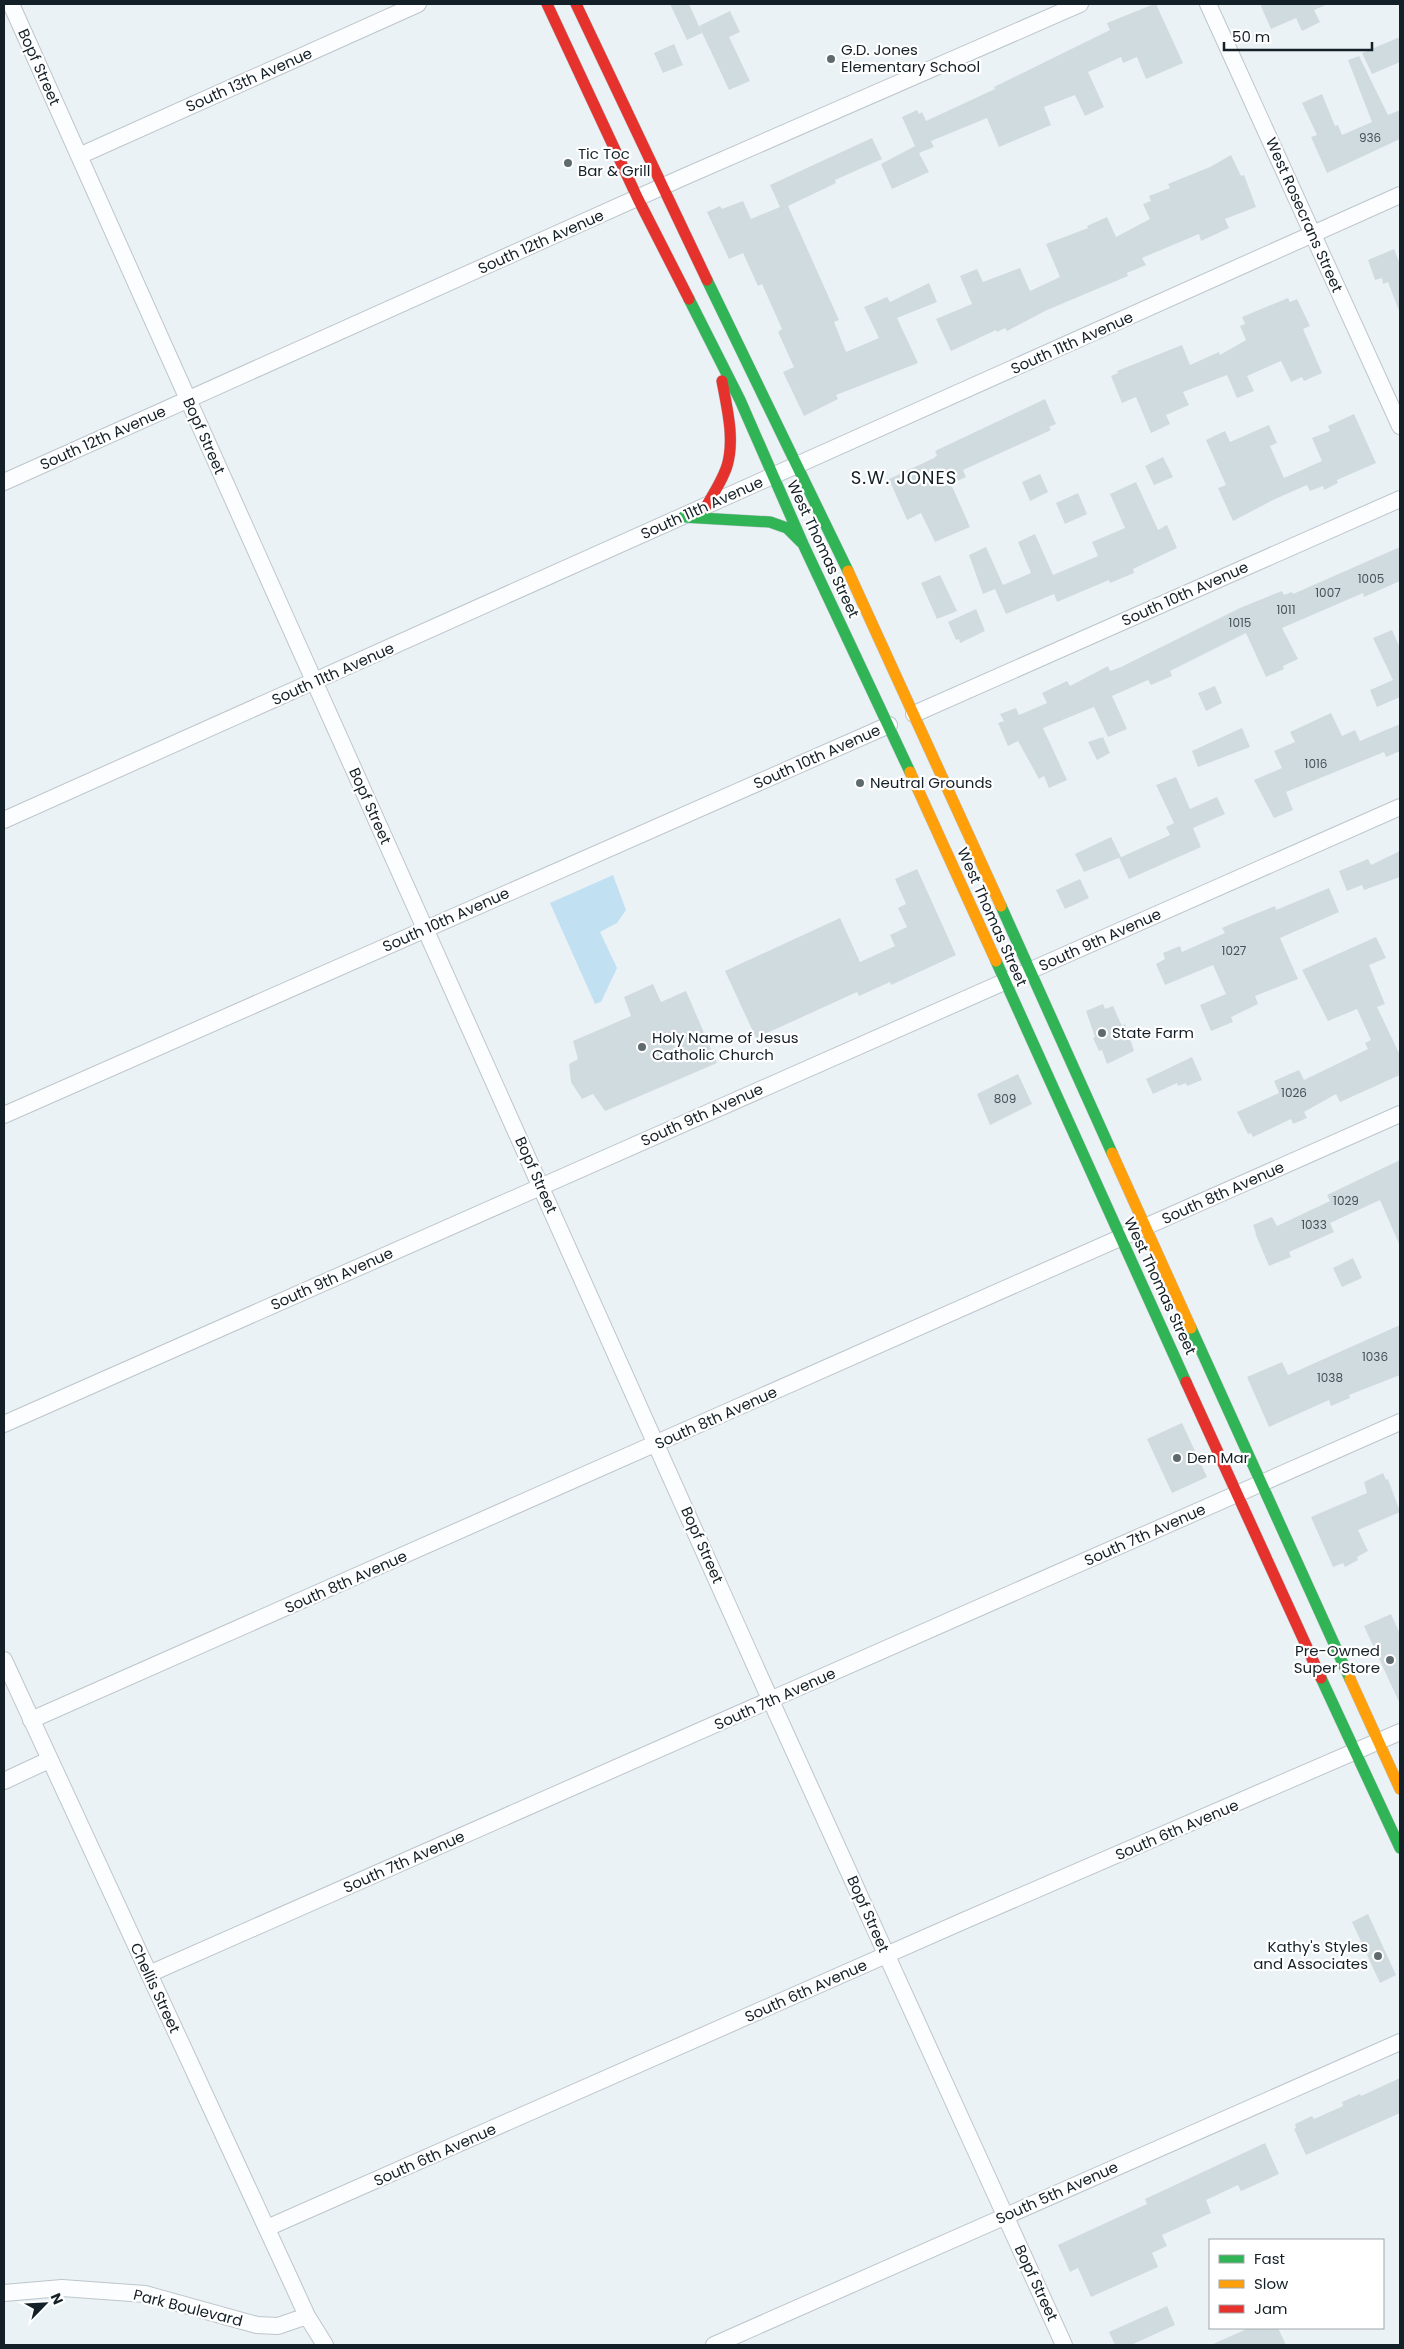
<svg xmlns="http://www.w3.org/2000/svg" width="1404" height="2349" font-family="Poppins,sans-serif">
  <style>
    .green { fill: #c1e0f2 }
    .building { fill: #d0dbdf }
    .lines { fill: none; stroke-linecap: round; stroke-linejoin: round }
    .street-casing { stroke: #bdc6cc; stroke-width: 18 }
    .fast-casing { stroke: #bdc6cc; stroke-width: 12 }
    .slow-casing { stroke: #bdc6cc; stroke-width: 12 }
    .jam-casing { stroke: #bdc6cc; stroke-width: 12 }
    .street { stroke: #fcfdfe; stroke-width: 16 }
    .fast { stroke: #30b455; stroke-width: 11 }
    .slow { stroke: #ff9f0a; stroke-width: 11 }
    .jam { stroke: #e5322d; stroke-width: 11 }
    .poi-dot { fill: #5f6a6f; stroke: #fff; stroke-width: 2 }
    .labels { text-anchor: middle; stroke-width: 4.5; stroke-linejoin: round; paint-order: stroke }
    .number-label { font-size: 12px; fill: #455157 }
    .poi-label { font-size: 15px; fill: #142027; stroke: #fff; text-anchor: start }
    .street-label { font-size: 15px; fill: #142027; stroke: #fff }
    .quarter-label { font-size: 18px; letter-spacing: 1px; fill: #142027; stroke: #fff }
  </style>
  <rect width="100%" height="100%" fill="#ebf2f6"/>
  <path class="green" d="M 613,875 L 626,910 L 617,923 L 600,932 L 617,968 L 601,1002 L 595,1004 L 550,903 Z"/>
  <path class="building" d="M 670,4 L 689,4 L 702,33 L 687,40 Z
    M 1154,4 L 1156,4 L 1183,63 L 1146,79 L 1137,57 L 1123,63 L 1121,57 L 1088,72 L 1104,107 L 1085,116 L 1075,95 L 1044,107 L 1051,125 L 999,147 L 987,118 L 931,141 L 934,147 L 919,153 L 929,172 L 892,189 L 881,164 L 915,146 L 902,117 L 917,110 L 919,114 L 922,112 L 926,121 L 995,89 L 994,87 L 1110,30 L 1107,23 Z
    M 1260,4 L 1328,4 L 1314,10 L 1320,22 L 1302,31 L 1296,18 L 1271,29 Z
    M 730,11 L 740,32 L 729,37 L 750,81 L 729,90 L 699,26 Z
    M 1400,37 L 1400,62 L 1372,74 L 1362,53 Z
    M 674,44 L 683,65 L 663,73 L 654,53 Z
    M 1359,56 L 1388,115 L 1400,110 L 1400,139 L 1327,173 L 1311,137 L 1317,135 L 1302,103 L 1322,94 L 1335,126 L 1338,125 L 1342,135 L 1372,122 L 1348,60 Z
    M 872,138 L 882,159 L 835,180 L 836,183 L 788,206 L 839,320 L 834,322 L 846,352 L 879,338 L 864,307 L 887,297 L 890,302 L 929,283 L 937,302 L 897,318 L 918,363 L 836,395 L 838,399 L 804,416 L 783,372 L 794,367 L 778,332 L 782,329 L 762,284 L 758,286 L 743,253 L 729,259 L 707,212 L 720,206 L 722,209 L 743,201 L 751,219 L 780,207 L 770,185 Z
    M 1231,155 L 1241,176 L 1244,175 L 1256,207 L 1225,219 L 1229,228 L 1201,241 L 1199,234 L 1142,258 L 1146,265 L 1127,273 L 1128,276 L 1047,310 L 1007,331 L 1005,328 L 997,332 L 996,330 L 951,351 L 936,319 L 972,304 L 960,276 L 977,269 L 983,282 L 1020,268 L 1030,291 L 1060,277 L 1046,244 L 1088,228 L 1087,226 L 1107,217 L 1116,237 L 1150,219 L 1143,204 L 1151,201 L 1149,196 L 1170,188 L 1168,184 L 1210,167 Z
    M 1394,249 L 1400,264 L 1399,311 L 1388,282 L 1383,284 L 1382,278 L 1375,280 L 1368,260 Z
    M 1288,298 L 1290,302 L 1297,299 L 1310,326 L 1303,329 L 1322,373 L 1304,381 L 1302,377 L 1291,382 L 1281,361 L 1247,376 L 1254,391 L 1237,398 L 1227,375 L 1183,392 L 1189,405 L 1166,415 L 1170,424 L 1151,433 L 1136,397 L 1122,403 L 1111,376 L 1118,373 L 1117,371 L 1182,345 L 1190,365 L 1219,352 L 1220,355 L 1246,340 L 1240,326 L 1245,324 L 1242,317 Z
    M 1045,399 L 1056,424 L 1049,427 L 1051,430 L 963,470 L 966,477 L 951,484 L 970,527 L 935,542 L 921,513 L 907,520 L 889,479 L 934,458 L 937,455 L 935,451 Z
    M 1354,414 L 1376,463 L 1337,480 L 1338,483 L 1324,490 L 1323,486 L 1310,491 L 1307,485 L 1275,499 L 1233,521 L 1218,488 L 1226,485 L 1206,440 L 1225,431 L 1230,442 L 1269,425 L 1277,443 L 1270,446 L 1284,478 L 1322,461 L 1312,438 L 1330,431 L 1328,426 Z
    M 1163,457 L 1173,477 L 1154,485 L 1145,466 Z
    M 1040,474 L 1048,492 L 1030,501 L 1022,482 Z
    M 1136,482 L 1158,530 L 1167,525 L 1177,548 L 1133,569 L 1134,573 L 1110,583 L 1109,580 L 1057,602 L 1054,594 L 1006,614 L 995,589 L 983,594 L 969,555 L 986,547 L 1003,585 L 1031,573 L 1018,542 L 1035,534 L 1053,575 L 1098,556 L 1092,542 L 1125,528 L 1110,494 Z
    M 1078,493 L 1087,514 L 1065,524 L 1056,503 Z
    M 1400,547 L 1400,581 L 1364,597 L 1363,593 L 1282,628 L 1298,659 L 1283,666 L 1284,669 L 1266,677 L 1246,633 L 1170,671 L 1172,676 L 1151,685 L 1148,680 L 1112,696 L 1127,729 L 1108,737 L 1094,707 L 1043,728 L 1067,780 L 1049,788 L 1044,776 L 1039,779 L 1018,741 L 1008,746 L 998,723 L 1004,721 L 1000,714 L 1016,708 L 1019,715 L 1047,703 L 1042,693 L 1067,681 L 1070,686 L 1108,666 L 1110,671 L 1121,667 L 1240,608 L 1282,591 L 1284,595 L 1292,592 L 1293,594 Z
    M 940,575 L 957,611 L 937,619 L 921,583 Z
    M 976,609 L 985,631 L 960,643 L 959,639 L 956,640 L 948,622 Z
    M 1392,630 L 1400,648 L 1400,697 L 1377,707 L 1370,690 L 1393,680 L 1373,638 Z
    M 1215,686 L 1222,703 L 1206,711 L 1198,693 Z
    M 1331,713 L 1342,736 L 1355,730 L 1360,741 L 1400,724 L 1400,751 L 1386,757 L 1384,752 L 1286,792 L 1293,810 L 1274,818 L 1254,780 L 1282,768 L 1274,751 L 1295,742 L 1290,732 Z
    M 1242,728 L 1250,747 L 1198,767 L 1192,751 Z
    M 1103,737 L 1110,753 L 1097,760 L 1088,742 Z
    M 1176,777 L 1190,809 L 1217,797 L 1225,814 L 1193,828 L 1201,847 L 1129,879 L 1119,858 L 1170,835 L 1166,827 L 1174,823 L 1156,785 Z
    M 1111,837 L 1121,857 L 1084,872 L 1075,854 Z
    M 1400,851 L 1400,877 L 1364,890 L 1362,885 L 1347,891 L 1339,871 L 1368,859 L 1371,865 Z
    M 917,869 L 956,955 L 891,985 L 890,982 L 859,996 L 857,992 L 756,1038 L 725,971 L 840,918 L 860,962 L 895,946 L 890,935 L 907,927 L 898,908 L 906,904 L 895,879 Z
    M 1080,879 L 1089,898 L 1065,909 L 1056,890 Z
    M 1329,888 L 1339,912 L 1280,938 L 1298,979 L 1255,996 L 1258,1004 L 1231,1017 L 1233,1022 L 1211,1031 L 1200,1005 L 1226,994 L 1213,965 L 1165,985 L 1156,964 L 1165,959 L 1163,953 L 1180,946 L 1182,952 L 1225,933 L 1222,928 L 1231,924 L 1275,906 L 1276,910 Z
    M 1376,937 L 1386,958 L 1369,965 L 1385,1004 L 1377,1007 L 1400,1055 L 1400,1075 L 1340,1102 L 1336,1094 L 1304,1112 L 1307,1118 L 1293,1124 L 1291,1119 L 1253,1137 L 1251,1133 L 1248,1134 L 1237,1112 L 1279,1093 L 1274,1081 L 1299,1070 L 1304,1080 L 1368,1049 L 1365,1043 L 1371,1040 L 1357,1009 L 1328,1021 L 1302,970 Z
    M 653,984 L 661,1002 L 686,991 L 717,1063 L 605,1111 L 593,1094 L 582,1099 L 571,1082 L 569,1064 L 578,1059 L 573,1041 L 631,1016 L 624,997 Z
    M 1103,1004 L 1105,1009 L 1113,1006 L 1122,1026 L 1125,1024 L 1134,1051 L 1107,1064 L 1102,1050 L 1099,1051 L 1093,1038 L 1095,1037 L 1086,1011 Z
    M 1192,1057 L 1202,1080 L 1187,1086 L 1186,1083 L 1178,1086 L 1177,1083 L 1153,1094 L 1146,1079 Z
    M 1018,1074 L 1032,1104 L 990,1125 L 977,1094 Z
    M 1400,1160 L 1400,1246 L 1380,1200 L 1330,1223 L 1334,1232 L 1289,1252 L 1291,1257 L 1269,1266 L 1255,1233 L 1256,1233 L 1253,1225 L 1272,1217 L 1277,1226 L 1330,1201 L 1327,1195 Z
    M 1353,1258 L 1362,1278 L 1342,1287 L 1333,1268 Z
    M 1400,1325 L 1400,1375 L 1349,1395 L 1350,1398 L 1331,1406 L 1329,1400 L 1269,1427 L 1247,1377 L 1282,1362 L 1288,1375 Z
    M 1182,1423 L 1207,1477 L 1172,1493 L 1147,1439 Z
    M 1383,1473 L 1386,1480 L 1388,1479 L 1400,1512 L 1358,1530 L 1368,1551 L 1357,1557 L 1358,1560 L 1345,1567 L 1343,1563 L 1333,1567 L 1311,1517 L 1367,1493 L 1364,1482 Z
    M 1391,1614 L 1400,1634 L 1400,1704 L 1364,1626 Z
    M 1368,1914 L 1396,1975 L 1380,1983 L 1352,1922 Z
    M 1400,2078 L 1400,2113 L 1306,2155 L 1294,2129 L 1296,2128 L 1295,2124 L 1312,2116 L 1314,2119 L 1343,2106 L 1342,2102 L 1360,2094 L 1361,2096 Z
    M 1265,2143 L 1279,2174 L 1241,2191 L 1238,2185 L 1206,2200 L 1211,2213 L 1162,2235 L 1167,2246 L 1152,2253 L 1158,2267 L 1091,2297 L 1078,2268 L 1070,2272 L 1058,2245 L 1147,2204 L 1145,2199 Z
    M 1167,2306 L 1175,2325 L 1131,2345 L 1115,2345 L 1109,2332 Z
    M 1249,2328 L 1278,2328 L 1286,2345 L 1211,2345 Z"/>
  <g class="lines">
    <defs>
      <path id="street" d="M 11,4 L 761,1679 L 1064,2345
        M 1208,4 L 1400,426
        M 79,156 L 418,4
        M 4,482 L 686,176 L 1080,4
        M 914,714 L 1400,499
        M 4,820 L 1400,195
        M 4,1115 L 889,725
        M 4,1424 L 1400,807
        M 4,1660 L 291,2281 L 307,2316 L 325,2345
        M 31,1720 L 1400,1114
        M 4,1781 L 49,1760
        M 149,1974 L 1400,1422
        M 267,2228 L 961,1922 L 1400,1732
        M 4,2293 L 62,2288 L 145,2294 L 257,2325 L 278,2326 L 307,2316
        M 714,2345 L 1400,2042"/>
      <path id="fast" d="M 707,280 L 848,571
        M 689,299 L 740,400 L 803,544 L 910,772
        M 683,517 L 770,522 L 787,528 L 801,542
        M 1001,906 L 1112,1153
        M 996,961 L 1186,1382
        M 1191,1328 L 1350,1679
        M 1321,1678 L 1400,1848"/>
      <path id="slow" d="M 848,571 L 1001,906
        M 910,772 L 996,961
        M 1112,1153 L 1191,1328
        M 1350,1679 L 1400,1789"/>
      <path id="jam" d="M 547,4 L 638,199 L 689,299
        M 576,4 L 707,280
        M 705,508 C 713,495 722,481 727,466 C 735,439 727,408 722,381
        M 1186,1382 L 1321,1678"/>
    </defs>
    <use href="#street" class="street-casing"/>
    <use href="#fast" class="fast-casing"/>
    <use href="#slow" class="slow-casing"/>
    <use href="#jam" class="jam-casing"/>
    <use href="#street" class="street"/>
    <use href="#fast" class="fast"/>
    <use href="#slow" class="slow"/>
    <use href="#jam" class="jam"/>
  </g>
  <g class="poi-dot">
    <circle cx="831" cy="59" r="5"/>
    <circle cx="568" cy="163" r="5"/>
    <circle cx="860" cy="783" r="5"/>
    <circle cx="1102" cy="1033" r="5"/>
    <circle cx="642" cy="1047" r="5"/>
    <circle cx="1177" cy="1458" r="5"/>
    <circle cx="1390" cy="1660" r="5"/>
    <circle cx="1378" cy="1956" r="5"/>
  </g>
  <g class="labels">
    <g class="number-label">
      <text x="1370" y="142">936</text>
      <text x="1371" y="583">1005</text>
      <text x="1328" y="597">1007</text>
      <text x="1286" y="614">1011</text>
      <text x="1240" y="627">1015</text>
      <text x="1316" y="768">1016</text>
      <text x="1234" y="955">1027</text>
      <text x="1294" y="1097">1026</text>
      <text x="1005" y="1103">809</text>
      <text x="1346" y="1205">1029</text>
      <text x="1314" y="1229">1033</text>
      <text x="1375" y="1361">1036</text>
      <text x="1330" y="1382">1038</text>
    </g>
    <g class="poi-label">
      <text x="841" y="55">G.D. Jones<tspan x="841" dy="17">Elementary School</tspan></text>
      <text x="578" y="159">Tic Toc<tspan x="578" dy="17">Bar &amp; Grill</tspan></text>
      <text x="870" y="788">Neutral Grounds</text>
      <text x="1112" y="1038">State Farm</text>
      <text x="652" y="1043">Holy Name of Jesus<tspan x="652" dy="17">Catholic Church</tspan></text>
      <text x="1187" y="1463">Den Mar</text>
      <text x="1380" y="1656" text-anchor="end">Pre-Owned<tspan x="1380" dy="17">Super Store</tspan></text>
      <text x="1368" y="1952" text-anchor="end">Kathy's Styles<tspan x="1368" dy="17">and Associates</tspan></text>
    </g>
    <g class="street-label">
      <text transform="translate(39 67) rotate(66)" y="5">Bopf Street</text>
      <text transform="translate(249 80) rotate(-24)" y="5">South 13th Avenue</text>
      <text transform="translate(1304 215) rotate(66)" y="5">West Rosecrans Street</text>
      <text transform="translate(541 242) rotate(-24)" y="5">South 12th Avenue</text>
      <text transform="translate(1072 343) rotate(-24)" y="5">South 11th Avenue</text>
      <text transform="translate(204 436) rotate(66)" y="5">Bopf Street</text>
      <text transform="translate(103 438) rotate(-24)" y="5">South 12th Avenue</text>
      <text transform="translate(702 508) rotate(-24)" y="5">South 11th Avenue</text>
      <text transform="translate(823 549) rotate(65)" y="5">West Thomas Street</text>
      <text transform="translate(1185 594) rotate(-24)" y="5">South 10th Avenue</text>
      <text transform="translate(333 674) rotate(-24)" y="5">South 11th Avenue</text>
      <text transform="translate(817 757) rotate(-24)" y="5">South 10th Avenue</text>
      <text transform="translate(370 806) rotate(66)" y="5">Bopf Street</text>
      <text transform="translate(992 917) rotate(66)" y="5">West Thomas Street</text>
      <text transform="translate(446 920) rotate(-24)" y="5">South 10th Avenue</text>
      <text transform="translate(1100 940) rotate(-24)" y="5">South 9th Avenue</text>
      <text transform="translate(702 1115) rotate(-24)" y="5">South 9th Avenue</text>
      <text transform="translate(536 1175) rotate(66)" y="5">Bopf Street</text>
      <text transform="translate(1223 1193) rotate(-24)" y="5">South 8th Avenue</text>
      <text transform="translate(332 1279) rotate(-24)" y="5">South 9th Avenue</text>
      <text transform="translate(1160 1286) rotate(65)" y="5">West Thomas Street</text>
      <text transform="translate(716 1418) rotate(-24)" y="5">South 8th Avenue</text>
      <text transform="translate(1145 1535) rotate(-24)" y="5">South 7th Avenue</text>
      <text transform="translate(702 1545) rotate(66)" y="5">Bopf Street</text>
      <text transform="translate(346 1582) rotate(-24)" y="5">South 8th Avenue</text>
      <text transform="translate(775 1699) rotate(-24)" y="5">South 7th Avenue</text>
      <text transform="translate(1177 1830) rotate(-23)" y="5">South 6th Avenue</text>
      <text transform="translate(404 1862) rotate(-24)" y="5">South 7th Avenue</text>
      <text transform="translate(868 1914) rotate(66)" y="5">Bopf Street</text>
      <text transform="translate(155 1988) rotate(65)" y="5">Chellis Street</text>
      <text transform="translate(806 1991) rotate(-24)" y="5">South 6th Avenue</text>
      <text transform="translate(435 2155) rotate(-24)" y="5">South 6th Avenue</text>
      <text transform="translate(1057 2193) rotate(-24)" y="5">South 5th Avenue</text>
      <text transform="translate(1036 2283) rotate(65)" y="5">Bopf Street</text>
      <text transform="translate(188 2308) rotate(14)" y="5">Park Boulevard</text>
    </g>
    <g class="quarter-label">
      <text x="904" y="484">S.W. JONES</text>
    </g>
  </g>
  <rect width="1404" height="2349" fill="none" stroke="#142027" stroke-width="10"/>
  <rect x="1209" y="2239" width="175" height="90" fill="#ffffff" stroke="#a1a6a9"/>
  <rect x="1219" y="2255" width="25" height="8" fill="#30b455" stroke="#a1a6a9"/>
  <text x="1254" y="2264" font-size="15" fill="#142027">Fast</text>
  <rect x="1219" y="2280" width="25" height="8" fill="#ff9f0a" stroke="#a1a6a9"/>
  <text x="1254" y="2289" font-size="15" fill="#142027">Slow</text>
  <rect x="1219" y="2305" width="25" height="8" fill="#e5322d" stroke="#a1a6a9"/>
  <text x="1254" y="2314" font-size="15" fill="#142027">Jam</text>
  <g transform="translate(45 2304) rotate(66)" stroke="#ffffff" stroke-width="4" paint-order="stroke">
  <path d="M0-4L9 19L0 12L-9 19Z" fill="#142027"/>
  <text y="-8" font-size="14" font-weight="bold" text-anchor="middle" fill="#142027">N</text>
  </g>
  <path d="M1224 42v8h148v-8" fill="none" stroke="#142027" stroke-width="2.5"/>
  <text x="1232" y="42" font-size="15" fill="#142027" stroke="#ffffff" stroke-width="4" paint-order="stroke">50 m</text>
</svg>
